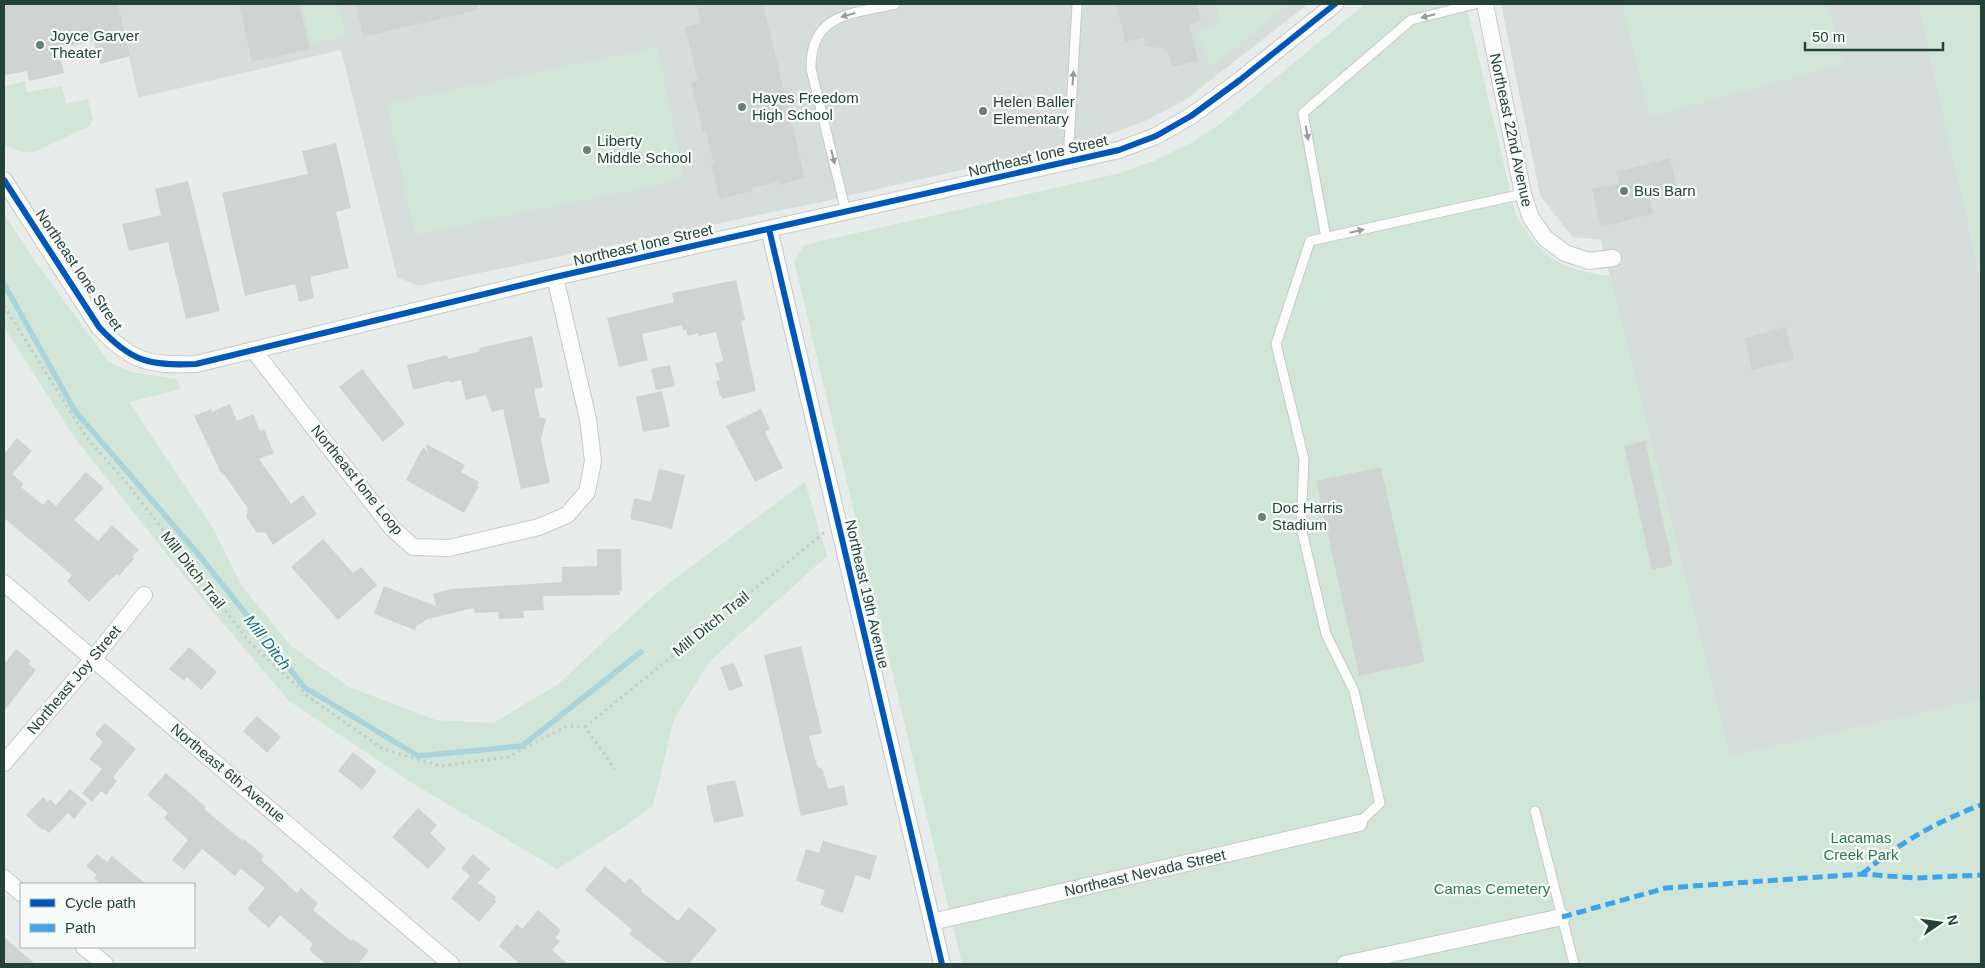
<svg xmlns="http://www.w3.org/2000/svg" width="1985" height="968" font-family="Arial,sans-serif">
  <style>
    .built { fill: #d6dedb }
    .green { fill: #d1e6d8 }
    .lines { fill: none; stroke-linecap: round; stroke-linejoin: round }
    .stream { stroke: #a9d4db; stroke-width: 5.5 }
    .building { fill: #cfd4d2 }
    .service-casing { stroke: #c5cac8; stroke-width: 11 }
    .minor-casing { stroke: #c5cac8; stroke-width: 18 }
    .path { stroke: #c3ccca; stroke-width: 3; stroke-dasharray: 2.5 4; stroke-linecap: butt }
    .service { stroke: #fcfcfc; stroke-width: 9 }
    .minor { stroke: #fcfcfc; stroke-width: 16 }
    .quiet { stroke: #3ea4ec; stroke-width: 5; stroke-dasharray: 10 5; stroke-linecap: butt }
    .cycleway-casing { stroke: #f7fbf9; stroke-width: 9 }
    .cycleway { stroke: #0057b8; stroke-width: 6 }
    .oneway { fill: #909f9b }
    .poi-dot { fill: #697e78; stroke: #f7fbf9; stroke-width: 2 }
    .labels { text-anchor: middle; stroke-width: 4.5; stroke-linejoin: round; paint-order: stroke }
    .poi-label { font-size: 15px; fill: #24423a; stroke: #f7fbf9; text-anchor: start }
    .street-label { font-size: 15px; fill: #24423a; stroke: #f7fbf9 }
    .park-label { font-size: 15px; fill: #2d7a4b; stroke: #f7fbf9 }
    .water-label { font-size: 16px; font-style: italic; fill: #1c6f80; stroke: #f7fbf9 }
  </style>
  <rect width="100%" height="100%" fill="#e8edeb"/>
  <path class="built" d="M 118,4 L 1308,4 L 1185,100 L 1145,121 L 1097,139 L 821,202 L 418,286 L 397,277 L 341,50 L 138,98 Z
    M 1501,4 L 1919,4 L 1981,279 L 1981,700 L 1729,757 L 1601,240 L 1572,237 L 1540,195 Z"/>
  <path class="green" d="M 302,4 L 339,4 L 346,36 L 312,44 Z
    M 1216,4 L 1289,4 L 1212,66 L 1197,31 L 1220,25 Z
    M 1365,4 L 1466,4 L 1516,215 C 1543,259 1559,269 1610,276 L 1729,757 L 1981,700 L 1981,964 L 962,964 L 794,261 L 804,245 L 1116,174 L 1154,161 L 1191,143 L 1220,124 Z
    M 1621,4 L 1827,4 L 1844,64 L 1651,116 Z
    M 1919,4 L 1981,4 L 1981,279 Z
    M 657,48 L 684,179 L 415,235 L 387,103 Z
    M 25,81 L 27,92 L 62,86 L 66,103 L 88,99 L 93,119 L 90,126 L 34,152 C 22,153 13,151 4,143 L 4,82 L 6,86 Z
    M 4,214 L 35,261 L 109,362 L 131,372 L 177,379 L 181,389 L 129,402 L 214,530 L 241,585 L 291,646 L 349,687 L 436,720 L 493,723 L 557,685 L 662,588 L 805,482 L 827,556 L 709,662 L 674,719 L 653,806 L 621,829 L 557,869 L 412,783 L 289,701 L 199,595 L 74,437 L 4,327 Z"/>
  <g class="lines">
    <path class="stream" d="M 4,284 L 75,411 L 199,555 L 304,687 L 418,756 L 522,746 L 641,652"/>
  </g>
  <path class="building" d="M 4,4 L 118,4 L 130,56 L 100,64 L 94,41 L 58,48 L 64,73 L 29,81 L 27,71 L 5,75 L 4,67 Z
    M 239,4 L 299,4 L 310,49 L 252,62 Z
    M 356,4 L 478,4 L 478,10 L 363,37 Z
    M 696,4 L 763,4 L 805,178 L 779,185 L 778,182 L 752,188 L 752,191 L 719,199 L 711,165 L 714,164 L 706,131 L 703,132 L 691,82 L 698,81 L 685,27 L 701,23 Z
    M 1116,4 L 1197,4 L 1201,20 L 1189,24 L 1198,61 L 1172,67 L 1167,49 L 1144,46 L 1145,37 L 1125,42 Z
    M 336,143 L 351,208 L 336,212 L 349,268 L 310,277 L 314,298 L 299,302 L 295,284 L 245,296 L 222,193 L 308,174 L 302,151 Z
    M 1670,158 L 1677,186 L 1648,193 L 1653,214 L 1601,227 L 1592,189 L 1619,183 L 1616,172 Z
    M 188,181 L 220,311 L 186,319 L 168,242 L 129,251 L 122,224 L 161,215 L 155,189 Z
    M 736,280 L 745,320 L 741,321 L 756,391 L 722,399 L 722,396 L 720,396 L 716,381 L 720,380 L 715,363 L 723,361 L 716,332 L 698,336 L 698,333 L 688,336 L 686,330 L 683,330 L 682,325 L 642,334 L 648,360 L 619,367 L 607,318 L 674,302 L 672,293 Z
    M 1786,327 L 1794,359 L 1752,370 L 1744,338 Z
    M 532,336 L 543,387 L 534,389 L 540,417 L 546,419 L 541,439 L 550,483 L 521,489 L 503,409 L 492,412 L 486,395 L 466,400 L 461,380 L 450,383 L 449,381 L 413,390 L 407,365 L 447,355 L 448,359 L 480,351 L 479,348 Z
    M 670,365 L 675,386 L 656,390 L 651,369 Z
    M 362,369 L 405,424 L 383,442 L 339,387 Z
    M 662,391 L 670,427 L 643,432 L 636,397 Z
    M 230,404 L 237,421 L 253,414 L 260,431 L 264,429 L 274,453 L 259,459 L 291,504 L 303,495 L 317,514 L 273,545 L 265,532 L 257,533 L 246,517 L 248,509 L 224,474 L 222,475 L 194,416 L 211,409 L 212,412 Z
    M 761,409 L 770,429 L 765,432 L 783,468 L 755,482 L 726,426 Z
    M 17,438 L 32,451 L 12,474 L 24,484 L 21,487 L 43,505 L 48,499 L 56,506 L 86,472 L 104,488 L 74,520 L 98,541 L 112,525 L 139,550 L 132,557 L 134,559 L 119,576 L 117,574 L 109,581 L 89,602 L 67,581 L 72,575 L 4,518 L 4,454 Z
    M 1645,441 L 1673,565 L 1652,570 L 1624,446 Z
    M 426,444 L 465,465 L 461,472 L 479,482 L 477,486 L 479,486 L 464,513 L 406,480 L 423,447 L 428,453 Z
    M 1381,467 L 1425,662 L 1359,676 L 1316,481 Z
    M 659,469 L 685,475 L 672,529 L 630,519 L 634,498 L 651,502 Z
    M 323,539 L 353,573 L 361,567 L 377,585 L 338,620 L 291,567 Z
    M 597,549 L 621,549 L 622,591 L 620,591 L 620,595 L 543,596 L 544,610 L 523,611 L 524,618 L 499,619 L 498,612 L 475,613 L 474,608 L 428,619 L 417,626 L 415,630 L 374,614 L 384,586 L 436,606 L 433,594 L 451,589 L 562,582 L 562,567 L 597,566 Z
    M 801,646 L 822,733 L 809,736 L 817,766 L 823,770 L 828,789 L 844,785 L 848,805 L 801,816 L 764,655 Z
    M 189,647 L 217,672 L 201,690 L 187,677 L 184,681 L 169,669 Z
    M 16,649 L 31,661 L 28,664 L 36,670 L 4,711 L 4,664 Z
    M 734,663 L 743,686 L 729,691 L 720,667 Z
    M 257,716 L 281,737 L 267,753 L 243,731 Z
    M 105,723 L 136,749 L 113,777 L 117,781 L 106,795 L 101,791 L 92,802 L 82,793 L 102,769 L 89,759 L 103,742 L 95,734 Z
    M 353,752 L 377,771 L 362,790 L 338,771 Z
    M 166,773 L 206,807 L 204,809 L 243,841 L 244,839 L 264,856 L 261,860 L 297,893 L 301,888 L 318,903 L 313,910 L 351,941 L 353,939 L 369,951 L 358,964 L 326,964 L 309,950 L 313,944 L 280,915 L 269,928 L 247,909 L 265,888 L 241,869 L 235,876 L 202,849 L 184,870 L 172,860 L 188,840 L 164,818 L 168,813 L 147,795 Z
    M 735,780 L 744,816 L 714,823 L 706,786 Z
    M 70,789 L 87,803 L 74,819 L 68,813 L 49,833 L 44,829 L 42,830 L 26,815 L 43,797 L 48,802 L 50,799 L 56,805 Z
    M 418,808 L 437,825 L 430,833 L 446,849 L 428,869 L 392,837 Z
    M 823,841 L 877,856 L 870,880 L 856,875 L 843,913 L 820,905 L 825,890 L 796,881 L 806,849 L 819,853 Z
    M 97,854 L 107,862 L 112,856 L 146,884 L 101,884 L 94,878 L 97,875 L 86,866 Z
    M 473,854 L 490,869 L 478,883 L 496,897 L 494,900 L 497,901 L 479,922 L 451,898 L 470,876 L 477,882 L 461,868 Z
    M 605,866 L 625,883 L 630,878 L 642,889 L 641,891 L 678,921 L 689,907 L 717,930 L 689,964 L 668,964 L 629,934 L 632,930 L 585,890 Z
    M 538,910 L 561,930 L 555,938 L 560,941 L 552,950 L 568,964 L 520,964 L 499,946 L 517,924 L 522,929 Z
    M 4,937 L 35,964 L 4,964 Z"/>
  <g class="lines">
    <defs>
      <path id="service" d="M 1068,162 L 1077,4
        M 846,212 L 811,69 C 810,13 852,14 895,4
        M 1326,238 L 1303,113 L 1411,20 L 1475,4
        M 1535,811 L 1574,964
        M 1359,823 L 1380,803 L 1354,691 L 1326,634 L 1301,527 L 1304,459 L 1276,344 L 1310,241 L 1523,194"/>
      <path id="minor" d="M 1485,4 L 1523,194 L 1531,218 L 1545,238 L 1565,253 L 1589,261 L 1613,258
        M 4,180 L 99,327 C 131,362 150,366 196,364 L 555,277 L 1119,150 L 1156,136 L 1191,116 L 1240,80 L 1335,4
        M 769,229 L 942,964
        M 254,351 L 392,528 L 413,547 L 449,548 L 539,527 L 567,515 L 587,492 L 593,461 L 588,419 L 555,277
        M 4,583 L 451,964
        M 4,763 L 93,659 L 144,595
        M 4,878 L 21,893
        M 932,922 L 1359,823
        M 84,947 L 105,964
        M 1345,964 L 1562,917"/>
    </defs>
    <use href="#service" class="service-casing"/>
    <use href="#minor" class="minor-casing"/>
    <path class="path" d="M 4,306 L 87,438 L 129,486 L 251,644 L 309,697 L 383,749 L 441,766 L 508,757 L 567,726 L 585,727 L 615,769
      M 585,727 L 825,532"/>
    <use href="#service" class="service"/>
    <use href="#minor" class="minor"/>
    <path class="quiet" d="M 1862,874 C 1897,844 1938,821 1981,805
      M 1562,917 L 1666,888 L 1862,874 L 1916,878 L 1981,875"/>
    <defs>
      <path id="cycleway" d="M 4,180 L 99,327 C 131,362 150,366 196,364 L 555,277 L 1119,150 L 1156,136 L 1191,116 L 1240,80 L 1335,4
        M 769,229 L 942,964"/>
    </defs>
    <use href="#cycleway" class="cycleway-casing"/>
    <use href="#cycleway" class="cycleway"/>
  </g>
  <defs><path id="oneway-solid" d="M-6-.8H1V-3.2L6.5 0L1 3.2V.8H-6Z" transform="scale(1.25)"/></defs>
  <g class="oneway">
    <use href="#oneway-solid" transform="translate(848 15) rotate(164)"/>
    <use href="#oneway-solid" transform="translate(1428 16) rotate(166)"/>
    <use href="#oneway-solid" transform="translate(1073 78) rotate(-86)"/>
    <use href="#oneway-solid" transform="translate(1307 133) rotate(80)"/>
    <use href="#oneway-solid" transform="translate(833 157) rotate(76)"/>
    <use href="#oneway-solid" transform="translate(1357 231) rotate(-13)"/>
  </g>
  <g class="poi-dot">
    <circle cx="40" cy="45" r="5"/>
    <circle cx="742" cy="107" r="5"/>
    <circle cx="983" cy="111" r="5"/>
    <circle cx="587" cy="150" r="5"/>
    <circle cx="1624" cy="191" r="5"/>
    <circle cx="1262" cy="517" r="5"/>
  </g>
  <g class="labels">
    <g class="poi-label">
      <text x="50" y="41">Joyce Garver<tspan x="50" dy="17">Theater</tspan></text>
      <text x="752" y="103">Hayes Freedom<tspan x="752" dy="17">High School</tspan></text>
      <text x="993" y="107">Helen Baller<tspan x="993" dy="17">Elementary</tspan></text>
      <text x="597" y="146">Liberty<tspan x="597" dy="17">Middle School</tspan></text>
      <text x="1634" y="196">Bus Barn</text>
      <text x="1272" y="513">Doc Harris<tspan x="1272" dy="17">Stadium</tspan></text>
    </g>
    <g class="street-label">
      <text transform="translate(1511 130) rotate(78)" y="5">Northeast 22nd Avenue</text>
      <text transform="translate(1038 156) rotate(-13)" y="5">Northeast Ione Street</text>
      <text transform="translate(643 245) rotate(-13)" y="5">Northeast Ione Street</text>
      <text transform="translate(79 270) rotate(56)" y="5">Northeast Ione Street</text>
      <text transform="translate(357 480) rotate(51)" y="5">Northeast Ione Loop</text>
      <text transform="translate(193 570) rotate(52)" y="5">Mill Ditch Trail</text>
      <text transform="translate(867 594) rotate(77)" y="5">Northeast 19th Avenue</text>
      <text transform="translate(711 624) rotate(-39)" y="5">Mill Ditch Trail</text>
      <text transform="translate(74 680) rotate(-50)" y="5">Northeast Joy Street</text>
      <text transform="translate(228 773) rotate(40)" y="5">Northeast 6th Avenue</text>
      <text transform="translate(1145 873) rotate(-13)" y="5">Northeast Nevada Street</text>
    </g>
    <g class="park-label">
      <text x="1861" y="843">Lacamas<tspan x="1861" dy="17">Creek Park</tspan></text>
      <text x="1492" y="894">Camas Cemetery</text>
    </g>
    <g class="water-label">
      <text transform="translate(268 642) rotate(52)" y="6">Mill Ditch</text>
    </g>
  </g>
  <rect width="1985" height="968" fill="none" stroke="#24423a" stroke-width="10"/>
  <rect x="20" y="883" width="175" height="65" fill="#f7fbf9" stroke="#a3b1ad"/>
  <rect x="30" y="899" width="25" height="8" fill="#0057b8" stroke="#a3b1ad"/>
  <text x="65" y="908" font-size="15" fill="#24423a">Cycle path</text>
  <rect x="30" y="924" width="25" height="8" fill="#3ea4ec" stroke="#a3b1ad"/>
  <text x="65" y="933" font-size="15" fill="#24423a">Path</text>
  <g transform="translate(1940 923) rotate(77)" stroke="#f7fbf9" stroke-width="4" paint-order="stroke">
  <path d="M0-4L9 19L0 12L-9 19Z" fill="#24423a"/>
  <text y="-8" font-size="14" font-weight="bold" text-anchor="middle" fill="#24423a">N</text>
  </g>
  <path d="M1805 42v8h138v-8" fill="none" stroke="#24423a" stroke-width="2.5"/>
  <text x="1812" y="42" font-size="15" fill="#24423a" stroke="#f7fbf9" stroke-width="4" paint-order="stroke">50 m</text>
</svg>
